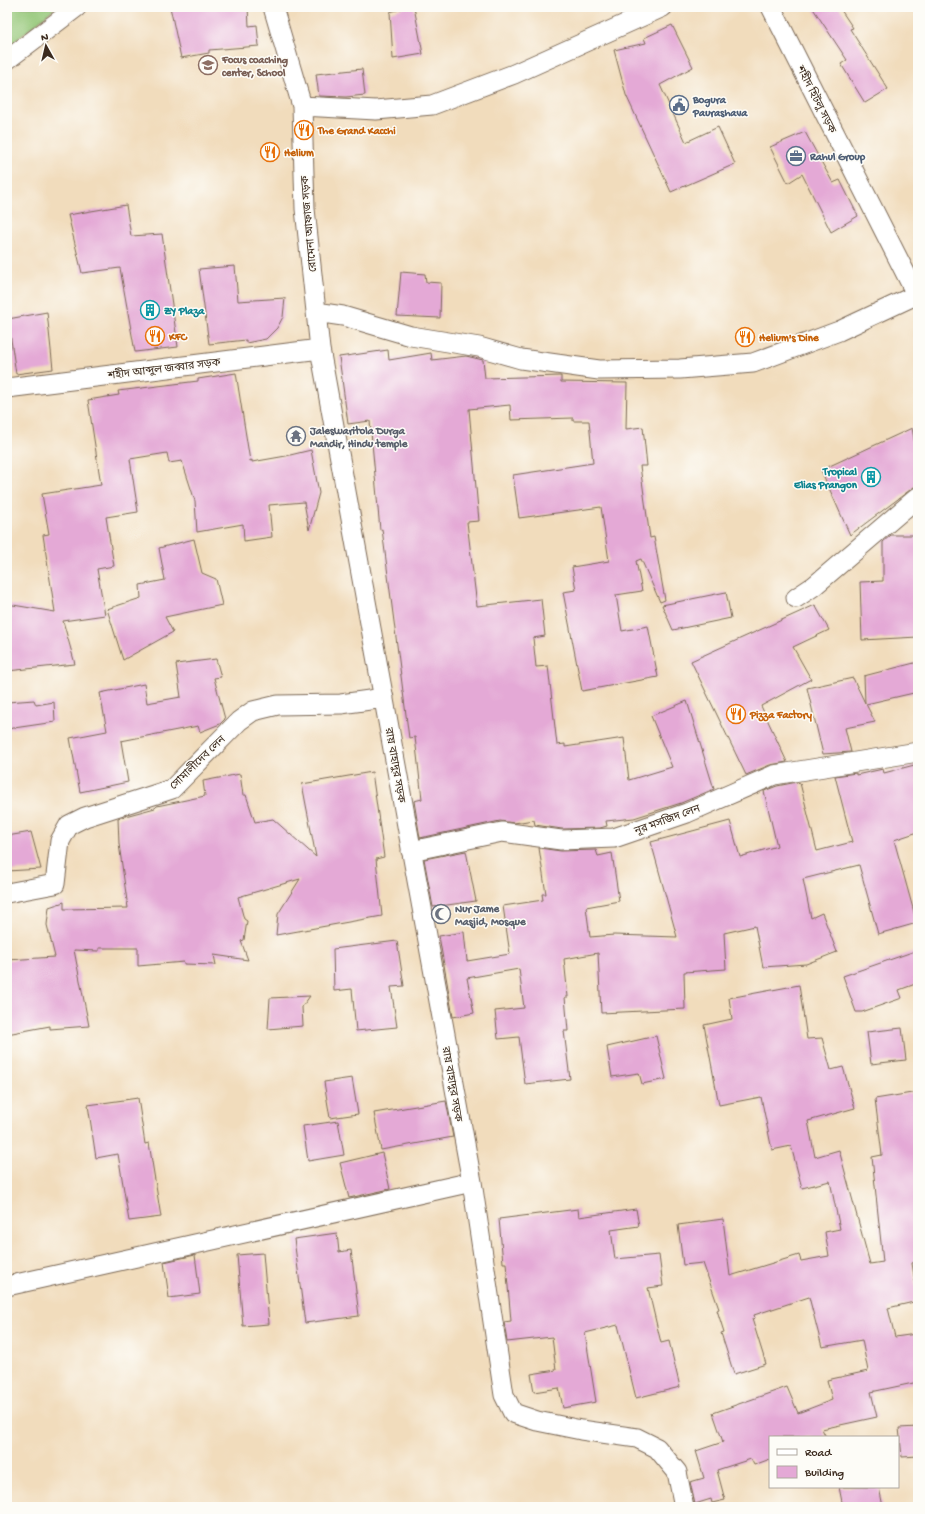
<svg xmlns="http://www.w3.org/2000/svg" width="925" height="1514" font-family="'Gochi Hand','Noto Sans Bengali',sans-serif">
  <style>
    .green { fill: #95c879; stroke: #68794c }
    .building { fill: #e4a9d6 }
    .lines { fill: none; stroke-linecap: round; stroke-linejoin: round }
    .minor-casing { stroke: #7b6855; stroke-width: 21 }
    .minor { stroke: #fff; stroke-width: 19 }
    .labels { text-anchor: middle; stroke-width: 3; stroke-linejoin: round; paint-order: stroke }
    .education-label { font-size: 11px; font-weight: bold; fill: #785e54; stroke: #fdfcf7; text-anchor: start }
    .service-label { font-size: 11px; font-weight: bold; fill: #4e5e75; stroke: #fdfcf7; text-anchor: start }
    .street-label { font-size: 11px; fill: #3b2a1e; stroke: #fdfcf7 }
    .food-label { font-size: 11px; font-weight: bold; fill: #c56008; stroke: #fdfcf7; text-anchor: start }
    .culture-label { font-size: 11px; font-weight: bold; fill: #0d838f; stroke: #fdfcf7; text-anchor: start }
    .worship-label { font-size: 11px; font-weight: bold; fill: #5b616d; stroke: #fdfcf7; text-anchor: start }
  </style>
  <rect width="100%" height="100%" fill="#fdfcf7"/>
  <filter id="ink" filterUnits="userSpaceOnUse"><feTurbulence type="fractalNoise" baseFrequency=".025" numOctaves="2"/><feDisplacementMap in="SourceGraphic" scale="8" xChannelSelector="R" yChannelSelector="G"/><feConvolveMatrix kernelMatrix="1 2 1 2 8 2 1 2 1" color-interpolation-filters="sRGB"/></filter>
  <filter id="wash" filterUnits="userSpaceOnUse"><feTurbulence type="fractalNoise" baseFrequency=".012" numOctaves="4" result="noise"/><feDisplacementMap in="SourceGraphic" scale="16" xChannelSelector="R" yChannelSelector="G"/><feGaussianBlur stdDeviation="0.9" result="paint"/><feColorMatrix in="noise" values="0 0 0 0 0 0 0 0 0 0 0 0 0 0 0 0 0 1.4 0 .05"/><feComposite in="paint" operator="in"/></filter>
  <g filter="url(#wash)">
    <rect width="100%" height="100%" fill="#f1dcbc"/>
    <path class="green" d="M 7,7 L 56,7 L 7,48 Z"/>
    <g id="blocks">
      <path class="building" d="M 170,7 L 248,7 L 249,26 L 257,25 L 259,46 L 209,50 L 209,53 L 181,58 Z
        M 407,7 L 414,7 L 423,54 L 393,59 L 390,12 Z
        M 812,7 L 839,7 L 853,28 L 850,29 L 888,89 L 865,103 L 841,64 L 847,60 Z
        M 672,25 L 693,67 L 660,85 L 686,142 L 718,127 L 735,164 L 671,192 L 626,95 L 614,50 L 646,43 L 644,38 Z
        M 362,69 L 365,95 L 346,97 L 319,96 L 316,74 Z
        M 805,132 L 833,183 L 840,180 L 858,216 L 831,232 L 802,174 L 788,183 L 770,147 Z
        M 126,205 L 131,236 L 162,234 L 178,347 L 135,352 L 120,268 L 82,273 L 68,215 Z
        M 235,266 L 238,301 L 285,298 L 283,317 L 277,328 L 266,339 L 246,343 L 246,340 L 209,344 L 199,269 Z
        M 401,272 L 425,274 L 426,282 L 441,283 L 440,318 L 397,316 Z
        M 47,312 L 53,369 L 16,374 L 8,319 Z
        M 388,350 L 389,360 L 431,353 L 432,360 L 466,356 L 483,360 L 485,378 L 561,376 L 561,382 L 627,383 L 626,429 L 643,427 L 647,466 L 640,466 L 650,538 L 654,537 L 665,600 L 660,602 L 641,559 L 636,561 L 642,591 L 616,595 L 622,631 L 648,626 L 658,677 L 582,691 L 563,592 L 576,590 L 572,567 L 609,561 L 601,507 L 519,518 L 513,475 L 593,463 L 589,421 L 573,421 L 573,418 L 511,420 L 510,405 L 469,409 L 479,521 L 467,522 L 477,606 L 541,599 L 545,636 L 533,638 L 536,667 L 548,666 L 557,745 L 565,744 L 565,747 L 624,738 L 629,780 L 672,767 L 651,716 L 687,701 L 714,789 L 681,803 L 634,818 L 606,821 L 607,826 L 600,828 L 562,829 L 535,825 L 534,820 L 514,823 L 500,821 L 420,838 L 414,801 L 422,799 L 415,737 L 409,738 L 382,529 L 380,530 L 370,421 L 348,424 L 339,357 Z
        M 236,373 L 250,461 L 252,460 L 252,462 L 286,456 L 311,450 L 319,493 L 309,530 L 304,502 L 269,505 L 272,537 L 244,541 L 243,524 L 197,532 L 195,501 L 182,461 L 169,463 L 167,453 L 130,459 L 138,512 L 106,517 L 114,566 L 97,569 L 105,615 L 63,621 L 75,664 L 7,671 L 7,604 L 55,612 L 43,535 L 49,534 L 42,494 L 101,485 L 88,400 L 119,395 L 118,391 L 198,381 L 198,379 Z
        M 912,428 L 918,461 L 918,484 L 850,535 L 821,470 Z
        M 891,535 L 918,535 L 918,570 L 917,570 L 918,637 L 862,640 L 860,582 L 883,581 L 883,542 Z
        M 194,539 L 202,573 L 216,579 L 222,605 L 165,617 L 173,632 L 123,660 L 107,609 L 141,598 L 140,585 L 165,580 L 159,548 Z
        M 726,592 L 731,618 L 673,630 L 662,605 Z
        M 815,605 L 829,630 L 793,647 L 811,679 L 761,706 L 787,762 L 770,765 L 746,775 L 691,661 Z
        M 216,659 L 221,677 L 214,678 L 225,719 L 220,724 L 200,732 L 198,726 L 121,741 L 128,782 L 80,792 L 70,738 L 107,731 L 100,693 L 144,684 L 147,703 L 181,697 L 176,664 Z
        M 918,662 L 918,692 L 866,704 L 875,722 L 845,728 L 851,752 L 823,754 L 807,688 L 853,678 L 865,703 L 864,676 Z
        M 34,700 L 36,705 L 54,702 L 55,722 L 7,729 L 7,702 Z
        M 918,764 L 918,832 L 894,840 L 917,923 L 878,934 L 859,865 L 803,879 L 811,918 L 822,913 L 837,952 L 806,964 L 763,967 L 755,926 L 724,933 L 726,969 L 684,972 L 685,1009 L 601,1013 L 598,953 L 564,959 L 568,997 L 565,997 L 568,1031 L 564,1031 L 570,1079 L 525,1084 L 519,1037 L 498,1039 L 495,1011 L 524,1008 L 519,969 L 467,978 L 474,1013 L 453,1017 L 439,936 L 464,932 L 467,961 L 510,954 L 503,906 L 543,900 L 542,894 L 546,894 L 539,848 L 561,851 L 596,850 L 598,856 L 612,853 L 619,901 L 586,907 L 590,937 L 614,935 L 677,937 L 651,842 L 730,821 L 740,857 L 777,846 L 764,791 L 777,786 L 797,782 L 800,783 L 817,851 L 852,842 L 835,776 L 856,773 L 856,775 L 883,769 L 884,773 Z
        M 372,772 L 384,857 L 376,859 L 382,916 L 276,935 L 278,914 L 300,879 L 238,897 L 244,919 L 247,921 L 244,940 L 241,941 L 248,960 L 214,955 L 216,965 L 184,964 L 184,962 L 138,966 L 138,948 L 99,948 L 99,951 L 74,950 L 89,1026 L 50,1029 L 50,1026 L 7,1034 L 7,960 L 55,957 L 47,925 L 49,907 L 64,902 L 64,909 L 128,908 L 119,844 L 118,818 L 155,808 L 157,806 L 205,796 L 203,781 L 240,774 L 243,795 L 246,795 L 255,822 L 273,819 L 316,857 L 302,784 Z
        M 31,832 L 41,869 L 7,871 L 7,836 Z
        M 466,851 L 476,901 L 433,907 L 424,859 Z
        M 397,941 L 404,986 L 391,987 L 397,1027 L 356,1031 L 352,989 L 334,991 L 333,949 Z
        M 918,950 L 918,983 L 899,990 L 902,998 L 862,1012 L 856,1012 L 843,976 Z
        M 799,985 L 807,1039 L 822,1038 L 831,1070 L 843,1067 L 855,1108 L 808,1121 L 815,1157 L 839,1150 L 870,1264 L 883,1262 L 872,1157 L 882,1155 L 875,1099 L 918,1092 L 918,1261 L 912,1263 L 918,1301 L 888,1308 L 895,1337 L 916,1334 L 918,1382 L 871,1392 L 877,1417 L 822,1429 L 826,1437 L 770,1437 L 770,1459 L 754,1465 L 751,1459 L 717,1470 L 725,1500 L 712,1503 L 711,1499 L 695,1504 L 690,1482 L 704,1478 L 696,1451 L 723,1442 L 713,1413 L 787,1387 L 798,1413 L 832,1400 L 827,1380 L 868,1371 L 862,1340 L 822,1347 L 809,1297 L 754,1315 L 755,1318 L 752,1319 L 766,1364 L 734,1374 L 721,1333 L 724,1332 L 717,1310 L 719,1309 L 703,1263 L 683,1265 L 678,1225 L 723,1219 L 730,1276 L 799,1255 L 801,1261 L 829,1256 L 825,1232 L 840,1229 L 830,1181 L 802,1188 L 791,1146 L 772,1150 L 761,1097 L 719,1105 L 704,1025 L 732,1019 L 729,998 Z
        M 310,996 L 302,1007 L 303,1026 L 268,1029 L 270,998 Z
        M 902,1028 L 906,1060 L 871,1064 L 867,1032 Z
        M 656,1036 L 666,1079 L 642,1084 L 639,1073 L 612,1077 L 607,1047 Z
        M 352,1078 L 358,1114 L 330,1118 L 324,1082 Z
        M 138,1098 L 145,1144 L 149,1143 L 161,1217 L 129,1221 L 118,1154 L 96,1158 L 88,1105 Z
        M 446,1101 L 453,1137 L 381,1150 L 374,1113 Z
        M 338,1121 L 344,1155 L 308,1161 L 303,1126 Z
        M 382,1153 L 390,1189 L 349,1198 L 340,1163 Z
        M 578,1209 L 579,1217 L 636,1209 L 639,1226 L 611,1230 L 615,1259 L 659,1255 L 663,1286 L 648,1288 L 661,1343 L 669,1341 L 680,1387 L 636,1398 L 618,1325 L 585,1333 L 596,1402 L 563,1408 L 559,1388 L 534,1392 L 531,1374 L 556,1370 L 552,1337 L 507,1342 L 504,1322 L 511,1321 L 506,1263 L 503,1263 L 499,1219 Z
        M 337,1233 L 339,1252 L 351,1250 L 359,1316 L 305,1323 L 294,1239 Z
        M 263,1253 L 269,1324 L 243,1326 L 237,1255 Z
        M 195,1255 L 200,1294 L 169,1298 L 164,1262 Z
        M 918,1427 L 918,1456 L 902,1457 L 899,1428 Z
        M 839,1487 L 879,1487 L 883,1507 L 843,1507 Z"/>
    </g>
  </g>
  <g filter="url(#ink)">
    <use href="#blocks" fill-opacity="0" stroke="#7b6855" stroke-width="1"/>
    <g class="lines">
      <defs>
        <path id="minor" d="M 273,7 L 302,106 L 305,209 L 320,349 L 472,1182 L 504,1395 L 513,1413 L 537,1421 L 581,1430 L 637,1438 L 657,1448 L 677,1472 L 684,1507
          M 771,7 L 918,298
          M 7,60 L 77,7
          M 302,106 L 376,110 L 432,105 L 514,74 L 663,7
          M 316,312 L 343,316 L 411,336 L 479,347 L 521,359 L 599,370 L 680,369 L 753,363 L 839,331 L 916,295
          M 7,388 L 320,349
          M 796,598 L 814,586 L 918,497
          M 411,851 L 502,832 L 561,840 L 614,838 L 687,813 L 774,775 L 918,752
          M 7,893 L 55,884 L 60,841 L 69,825 L 85,817 L 172,789 L 239,721 L 253,711 L 278,705 L 341,704 L 384,698
          M 7,1286 L 472,1182"/>
      </defs>
      <use href="#minor" class="minor-casing"/>
      <use href="#minor" class="minor"/>
    </g>
  </g>
  <defs>
    <symbol id="school-ring" viewBox="-11 -11 22 22"><circle r="9.5" fill="#fdfcf7" stroke="#8d6e63" stroke-width="1.5"/><path d="M0-5L7-2L0 1L-7-2ZM-4 1L0 2.5L4 1V4Q0 6-4 4Z" fill="#8d6e63"/></symbol>
    <symbol id="civic-ring" viewBox="-11 -11 22 22"><circle r="9.5" fill="#fdfcf7" stroke="#5c6f8a" stroke-width="1.5"/><path d="M-.6-6.5H3V-4.5H.6V-3L4-1V1h2V6H-6V1h2V-1L-.6-3ZM-1.2 2.5V6h2.4V2.5Z" fill="#5c6f8a"/></symbol>
    <symbol id="restaurant-ring" viewBox="-11 -11 22 22"><circle r="9.5" fill="#fdfcf7" stroke="#e8710a" stroke-width="1.5"/><path d="M-5-6h1v4h1v-4h1v4h1v-4h1v5L-1.5 .5V6h-2V.5L-5-1ZM5-6V6H3V1.5H1.5Q1.5-4 5-6Z" fill="#e8710a"/></symbol>
    <symbol id="office-ring" viewBox="-11 -11 22 22"><circle r="9.5" fill="#fdfcf7" stroke="#5c6f8a" stroke-width="1.5"/><path d="M-6-3h4V-5.5h4V-3h4V5H-6ZM-1-4.5V-3h2v-1.5ZM-6 0V1H6V0Z" fill="#5c6f8a"/></symbol>
    <symbol id="building-ring" viewBox="-11 -11 22 22"><circle r="9.5" fill="#fdfcf7" stroke="#0f9aa8" stroke-width="1.5"/><path d="M-4-6H4V6H1V3H-1V6H-4ZM-2.5-4.3h1.7v1.8h-1.7ZM.8-4.3h1.7v1.8H.8ZM-2.5-1h1.7V.8h-1.7ZM.8-1h1.7V.8H.8Z" fill="#0f9aa8"/></symbol>
    <symbol id="temple-ring" viewBox="-11 -11 22 22"><circle r="9.5" fill="#fdfcf7" stroke="#6b7280" stroke-width="1.5"/><path d="M0-6L5-2H3V0L6.5 2.5H4V6H1.5V3h-3V6H-4V2.5H-6.5L-3 0V-2H-5Z" fill="#6b7280"/></symbol>
    <symbol id="mosque-ring" viewBox="-11 -11 22 22"><circle r="9.5" fill="#fdfcf7" stroke="#6b7280" stroke-width="1.5"/><path d="M3.5-4.9A6 6 0 1 0 3.5 4.9A5 5 0 1 1 3.5-4.9Z" fill="#6b7280"/></symbol>
  </defs>
  <g fill-rule="evenodd">
    <use href="#school-ring" x="197" y="54" width="22" height="22"/>
    <use href="#civic-ring" x="668" y="94" width="22" height="22"/>
    <use href="#restaurant-ring" x="293" y="119" width="22" height="22"/>
    <use href="#restaurant-ring" x="259" y="141" width="22" height="22"/>
    <use href="#office-ring" x="785" y="145" width="22" height="22"/>
    <use href="#building-ring" x="139" y="299" width="22" height="22"/>
    <use href="#restaurant-ring" x="144" y="325" width="22" height="22"/>
    <use href="#restaurant-ring" x="734" y="326" width="22" height="22"/>
    <use href="#temple-ring" x="285" y="425" width="22" height="22"/>
    <use href="#building-ring" x="860" y="466" width="22" height="22"/>
    <use href="#restaurant-ring" x="725" y="703" width="22" height="22"/>
    <use href="#mosque-ring" x="430" y="903" width="22" height="22"/>
  </g>
  <g class="labels">
    <g class="education-label">
      <text x="222" y="63">Focus coaching<tspan x="222" dy="13">center, School</tspan></text>
    </g>
    <g class="service-label">
      <text x="693" y="103">Bogura<tspan x="693" dy="13">Paurashava</tspan></text>
      <text x="810" y="160">Rahul Group</text>
    </g>
    <g class="street-label">
      <text transform="translate(817 99) rotate(63)" y="4">শহীদ হিটলু সড়ক</text>
      <text transform="translate(308 224) rotate(-95)" y="4">রোমেনা আফাজ সড়ক</text>
      <text transform="translate(164 368) rotate(-7)" y="4">শহীদ আব্দুল জব্বার সড়ক</text>
      <text transform="translate(197 762) rotate(-44)" y="4">সোমালীদেব লেন</text>
      <text transform="translate(396 765) rotate(80)" y="4">রায় বাহাদুর সড়ক</text>
      <text transform="translate(667 819) rotate(-20)" y="4">নূর মসজিদ লেন</text>
      <text transform="translate(453 1084) rotate(80)" y="4">রায় বাহাদুর সড়ক</text>
    </g>
    <g class="food-label">
      <text x="318" y="134">The Grand Kacchi</text>
      <text x="284" y="156">Helium</text>
      <text x="169" y="340">KFC</text>
      <text x="759" y="341">Helium's Dine</text>
      <text x="750" y="718">Pizza Factory</text>
    </g>
    <g class="culture-label">
      <text x="164" y="314">ZY Plaza</text>
      <text x="857" y="475" text-anchor="end">Tropical<tspan x="857" dy="13">Elias Prangon</tspan></text>
    </g>
    <g class="worship-label">
      <text x="310" y="434">Jaleswaritola Durga<tspan x="310" dy="13">Mandir, Hindu temple</tspan></text>
      <text x="455" y="912">Nur Jame<tspan x="455" dy="13">Masjid, Mosque</tspan></text>
    </g>
  </g>
  <rect width="925" height="1514" fill="none" stroke="#fdfcf7" stroke-width="24"/>
  <rect x="769" y="1436" width="130" height="52" fill="#fdfcf7" stroke="#afa8a0"/>
  <rect x="777" y="1449" width="20" height="6" fill="#ffffff" stroke="#afa8a0"/>
  <text x="805" y="1456" font-size="12" fill="#3b2a1e">Road</text>
  <rect x="777" y="1466" width="20" height="12" fill="#e4a9d6" stroke="#afa8a0"/>
  <text x="805" y="1476" font-size="12" fill="#3b2a1e">Building</text>
  <g transform="translate(46 46) rotate(352)" stroke="#fdfcf7" stroke-width="3" paint-order="stroke">
  <path d="M0-3L7 15L0 10L-7 15Z" fill="#3b2a1e"/>
  <text y="-6" font-size="11" font-weight="bold" text-anchor="middle" fill="#3b2a1e">N</text>
  </g>
</svg>
